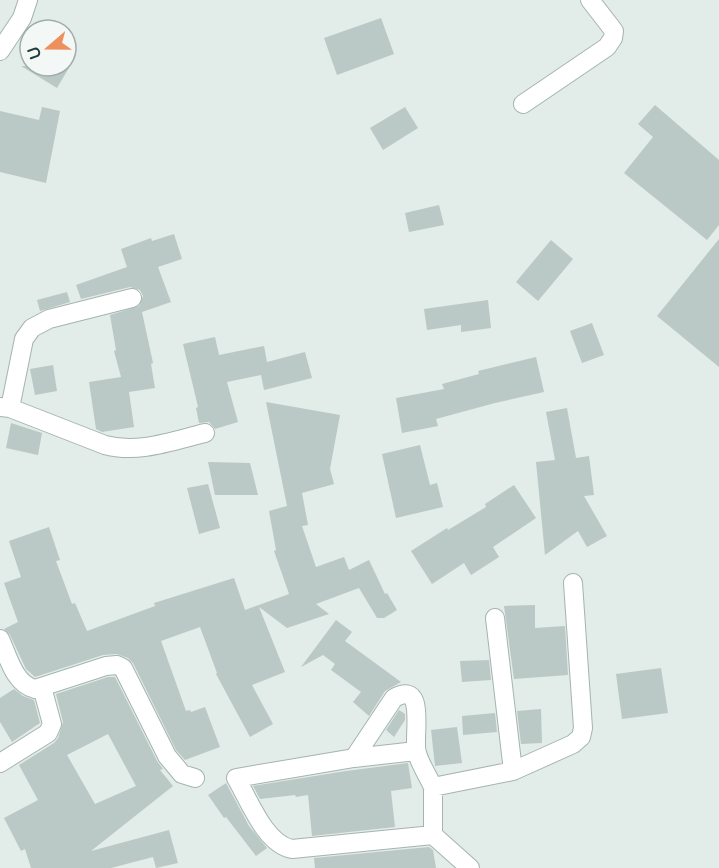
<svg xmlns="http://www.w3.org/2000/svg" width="719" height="868" font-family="'Varela Round',sans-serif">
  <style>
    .building { fill: #bac9c5; fill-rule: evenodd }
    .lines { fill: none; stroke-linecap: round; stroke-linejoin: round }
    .street-casing { stroke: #a5b4b0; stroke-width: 20 }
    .street { stroke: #fff; stroke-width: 18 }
  </style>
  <rect width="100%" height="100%" fill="#e2ece8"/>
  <path class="building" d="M 381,18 L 394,54 L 337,75 L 324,38 Z
    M 21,66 L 70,66 L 57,88 Z
    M 655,105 L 719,160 L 719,225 L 707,240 L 624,173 L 653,137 L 638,124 Z
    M 42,107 L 60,111 L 46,183 L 0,172 L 0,111 L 39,120 Z
    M 405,107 L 418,128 L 383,150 L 370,128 Z
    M 439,205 L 444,225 L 409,232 L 405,213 Z
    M 174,234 L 182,259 L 158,267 L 171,302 L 142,312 L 153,363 L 151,364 L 155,388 L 129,392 L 134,427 L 102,432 L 96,429 L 89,382 L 121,377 L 114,351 L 116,350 L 110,315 L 139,306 L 143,296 L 140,290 L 130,287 L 81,299 L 76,285 L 127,267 L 121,249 L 151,238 L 152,241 Z
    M 719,239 L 719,367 L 657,316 Z
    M 551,240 L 573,259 L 538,301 L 516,282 Z
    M 67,292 L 70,302 L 40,311 L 37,300 Z
    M 488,300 L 491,328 L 461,332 L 461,325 L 427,330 L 424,309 Z
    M 592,323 L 604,355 L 582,363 L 570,331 Z
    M 215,337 L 219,355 L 264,346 L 267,362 L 305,352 L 312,378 L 264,390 L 261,375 L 227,382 L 238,422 L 215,429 L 209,422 L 199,423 L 196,408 L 198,407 L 183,344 Z
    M 536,357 L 544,392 L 495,403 L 436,419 L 438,426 L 402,433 L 396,398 L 444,389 L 442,384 L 479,374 L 478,371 Z
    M 53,365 L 57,391 L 35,395 L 30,369 Z
    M 266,402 L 340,415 L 330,469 L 334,484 L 302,493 L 308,525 L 302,526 L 316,567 L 344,557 L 349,570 L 369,560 L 385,594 L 387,593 L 397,610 L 384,618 L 377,618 L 359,588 L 316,604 L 329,614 L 287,628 L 259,607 L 285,672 L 252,685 L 273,724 L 250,737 L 216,674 L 217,673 L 200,627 L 161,641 L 186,711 L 190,710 L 191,712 L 205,707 L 220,747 L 185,760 L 176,750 L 133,663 L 128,658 L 117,654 L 103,655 L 35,677 L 26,669 L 10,635 L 4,629 L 18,622 L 4,583 L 21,577 L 9,541 L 49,527 L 60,560 L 56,561 L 72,604 L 75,603 L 87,631 L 155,606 L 154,603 L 234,578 L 245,610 L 289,594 L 274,551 L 276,550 L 269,511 L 287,506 Z
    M 567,408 L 576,458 L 589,456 L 594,495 L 584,496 L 607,536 L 587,547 L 578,531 L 545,555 L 536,462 L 555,460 L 546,412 Z
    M 11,423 L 42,433 L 38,455 L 6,448 Z
    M 420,445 L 430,485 L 437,483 L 443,507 L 396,518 L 382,454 Z
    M 208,462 L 250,463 L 258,495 L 215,495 Z
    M 208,484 L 220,528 L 199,534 L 187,488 Z
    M 514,485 L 536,518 L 493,547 L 499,557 L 471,575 L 464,563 L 432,584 L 411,551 L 447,528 L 448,530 L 486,507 L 485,504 Z
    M 535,605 L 535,628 L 565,626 L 568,675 L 514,679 L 504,606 Z
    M 336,620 L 352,632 L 345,641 L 401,682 L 385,691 L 369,716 L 353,702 L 361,692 L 331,670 L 335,664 L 323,655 L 301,667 Z
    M 489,660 L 491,680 L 462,682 L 460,661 Z
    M 661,668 L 668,713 L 622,719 L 616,674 Z
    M 108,677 L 115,677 L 157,761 L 163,769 L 160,770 L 173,786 L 91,851 L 169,830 L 178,863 L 156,868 L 153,857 L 111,868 L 31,868 L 25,849 L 21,851 L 4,818 L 38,800 L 19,765 L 54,743 L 58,738 L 63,722 L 56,694 ZM 108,734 L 136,786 L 95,804 L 67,755 Z
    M 14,689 L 23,696 L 34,700 L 40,723 L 12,742 L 0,722 L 0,698 Z
    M 541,709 L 542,743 L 521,744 L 517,711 Z
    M 399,710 L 405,714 L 405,720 L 394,737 L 386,730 Z
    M 495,713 L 497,732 L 463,735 L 462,716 Z
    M 457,727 L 462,763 L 435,766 L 431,730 Z
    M 408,763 L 412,788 L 391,791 L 395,827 L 312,836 L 308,795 L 296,797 L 295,795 L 260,799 L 253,786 L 346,771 Z
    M 226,783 L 249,826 L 267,848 L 256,856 L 226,817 L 224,818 L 208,795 Z
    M 429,847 L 433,850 L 436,868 L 315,868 L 314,858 Z"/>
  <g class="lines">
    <defs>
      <path id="street" d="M 0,51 L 22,18 L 28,0
        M 523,104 L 607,47 L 613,38 L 614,31 L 590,0
        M 0,407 L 10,408 L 24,339 L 32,328 L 49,319 L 132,298
        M 10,408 L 105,445 C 138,454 172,441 205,433
        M 495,618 L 513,771
        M 0,639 C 8,656 14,684 35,689 L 106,666 L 117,665 L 123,668 L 167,756 L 182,774 L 195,778
        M 416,751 L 354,758 L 236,778 C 249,800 265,844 292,849 L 433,835
        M 354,758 L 394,698 C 428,679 412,738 417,753 C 420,764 428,776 433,787
        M 0,763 L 48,733 L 52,724 L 42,687
        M 470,868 L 433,835 L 433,787 L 513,771 L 573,744 L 581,737 L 583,728 L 573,583"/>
    </defs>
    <use href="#street" class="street-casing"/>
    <use href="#street" class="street"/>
  </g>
  <g transform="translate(48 48) rotate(250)"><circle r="28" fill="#f3f8f6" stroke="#a0adaa" stroke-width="1.5"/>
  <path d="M0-4.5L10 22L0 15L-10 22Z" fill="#ee8f5e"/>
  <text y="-9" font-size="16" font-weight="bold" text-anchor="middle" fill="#233c38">U</text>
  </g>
</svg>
